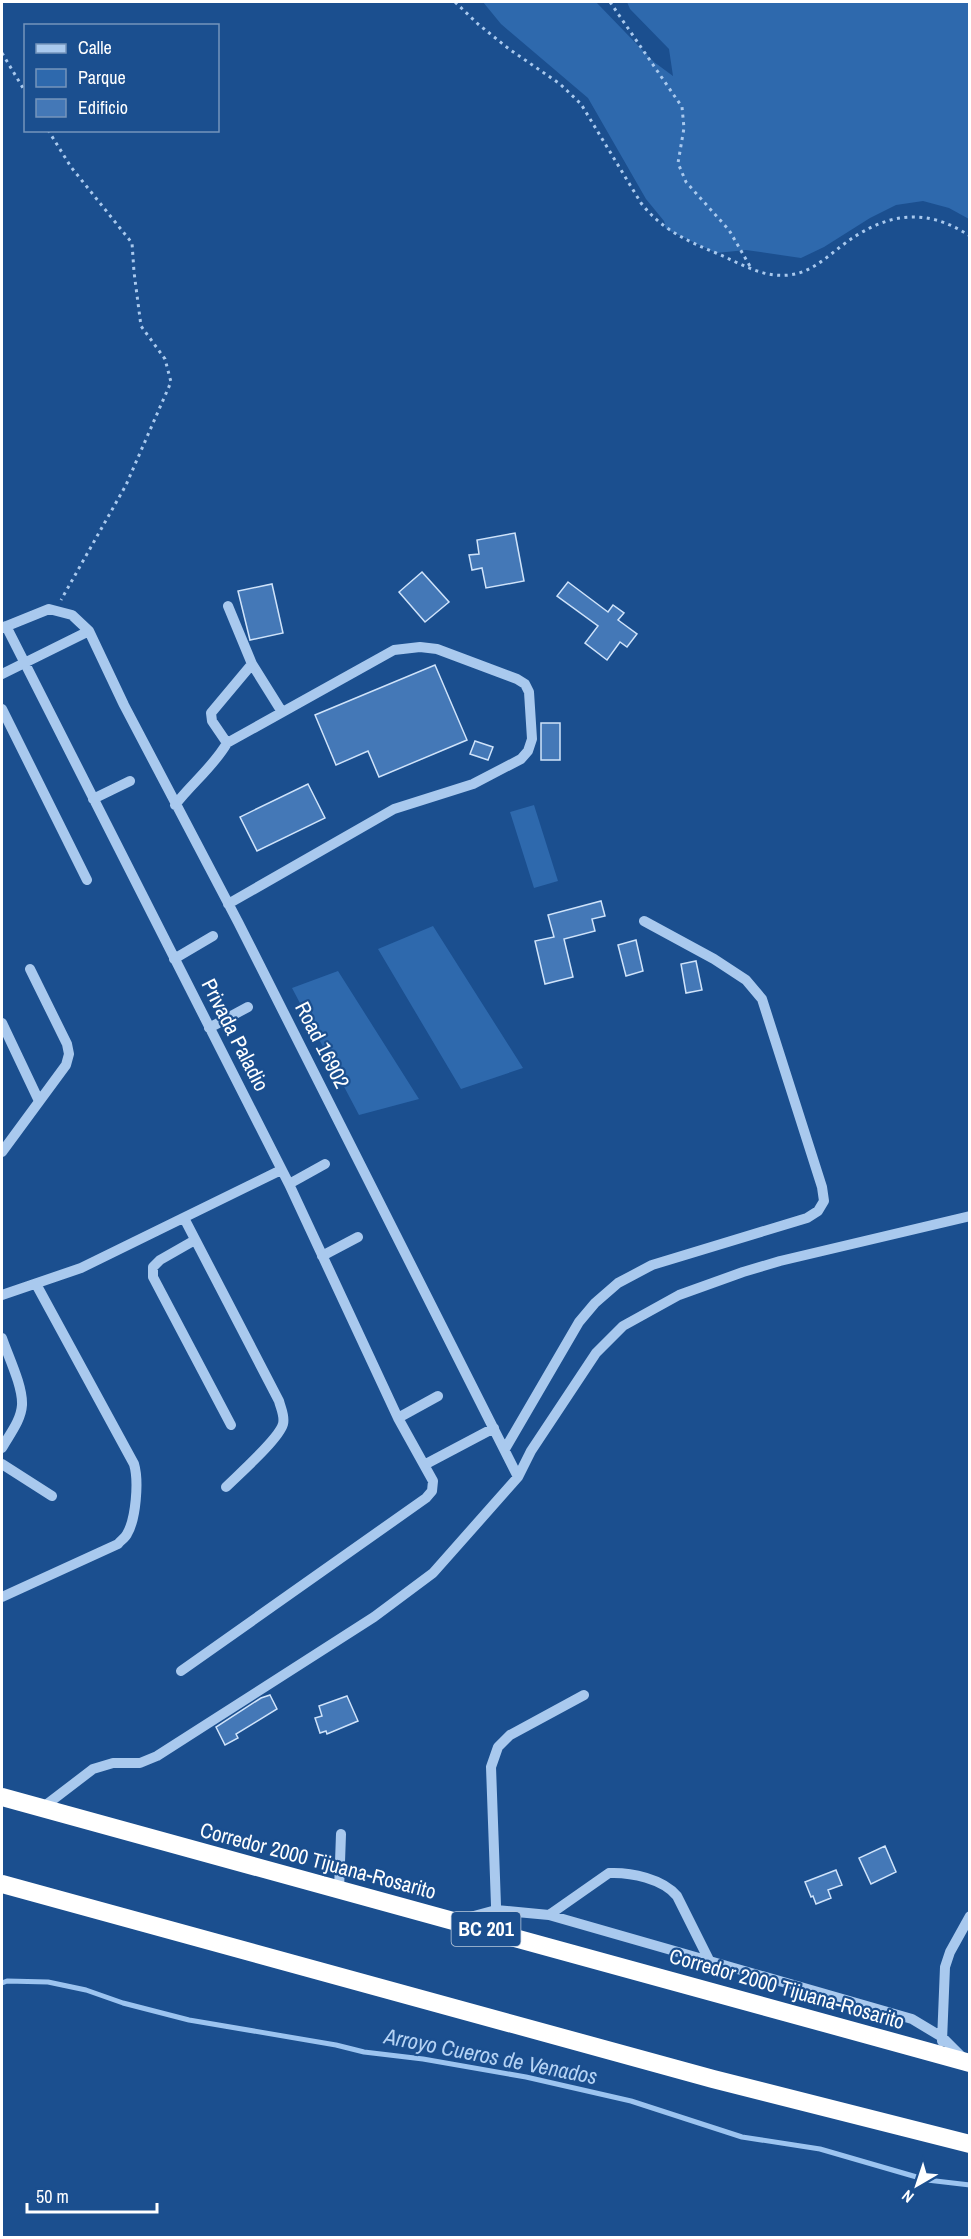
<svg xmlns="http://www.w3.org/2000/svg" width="971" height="2239" font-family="'Archivo Narrow',sans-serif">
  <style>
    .green { fill: #2e69ad }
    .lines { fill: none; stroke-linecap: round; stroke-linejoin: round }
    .stream { stroke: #9cc4f0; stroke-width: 5 }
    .building { fill: #4478b7; stroke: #cfe3fa; stroke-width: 1.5 }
    .path { stroke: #a9c9ee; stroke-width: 3; stroke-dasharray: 3 4.5; stroke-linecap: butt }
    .minor { stroke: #a9c9ee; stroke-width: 10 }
    .highway { stroke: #fff; stroke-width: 18 }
    .labels { text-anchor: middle; stroke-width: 4.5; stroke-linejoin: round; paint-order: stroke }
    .shield { fill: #1b4f8f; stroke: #bbcadd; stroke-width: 1.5 }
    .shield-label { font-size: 20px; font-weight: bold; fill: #fff }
    .street-label { font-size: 21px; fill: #fff; stroke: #1b4f8f }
    .water-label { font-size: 22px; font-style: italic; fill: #b5d3f5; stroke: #1b4f8f }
  </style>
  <rect width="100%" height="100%" fill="#1b4f8f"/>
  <path class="green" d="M 483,2 L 596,2 L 654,62 L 673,76 L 669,49 L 630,9 L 627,2 L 969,2 L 969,219 L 949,208 L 923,201 L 896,205 L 870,218 L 824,247 L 801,258 L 746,250 L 716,253 L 666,229 L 664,221 L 646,199 L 588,98 L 501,24 Z
    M 534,805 L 558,881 L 534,888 L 510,812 Z
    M 433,926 L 523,1068 L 461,1089 L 378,949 Z
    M 338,971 L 419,1099 L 359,1115 L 292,988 Z"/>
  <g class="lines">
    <path class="stream" d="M 2,1983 L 7,1981 L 48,1982 L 86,1990 L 123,2003 L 189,2020 L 336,2045 L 364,2052 L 423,2059 L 526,2077 L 631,2101 L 742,2137 L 820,2149 L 927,2180 L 970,2185"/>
  </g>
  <path class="building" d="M 515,533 L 524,581 L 486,588 L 482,568 L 472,570 L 469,555 L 479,554 L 477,540 Z
    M 422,572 L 449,602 L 425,622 L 399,592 Z
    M 568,582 L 608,612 L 613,605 L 624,613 L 618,620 L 637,634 L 627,647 L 620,642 L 607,660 L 585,643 L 598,626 L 557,596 Z
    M 272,584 L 283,633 L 250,640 L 238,591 Z
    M 435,665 L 467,740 L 379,777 L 368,751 L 336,765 L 315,715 Z
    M 541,723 L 560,723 L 560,760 L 541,760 Z
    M 475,741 L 493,747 L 488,760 L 470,754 Z
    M 308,784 L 325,818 L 257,851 L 240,817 Z
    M 601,901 L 605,916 L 592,919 L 595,931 L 564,939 L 573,977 L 545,984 L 535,941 L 554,937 L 548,915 Z
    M 636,940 L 643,971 L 626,976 L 618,945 Z
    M 696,961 L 702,990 L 686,993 L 681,964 Z
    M 270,1695 L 277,1709 L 236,1734 L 238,1738 L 225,1745 L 216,1727 L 261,1698 Z
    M 347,1696 L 358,1721 L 327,1734 L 326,1731 L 320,1733 L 315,1718 L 322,1716 L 319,1706 Z
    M 885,1846 L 896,1872 L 871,1884 L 859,1858 Z
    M 836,1870 L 842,1885 L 828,1890 L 831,1898 L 816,1904 L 813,1896 L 811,1897 L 805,1882 Z"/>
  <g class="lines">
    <path class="path" d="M 455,2 L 478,24 L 509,49 L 560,84 L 581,104 L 641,203 C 661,229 687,241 716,253 C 740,263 762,278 789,275 C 809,273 825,259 840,247 C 883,214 923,205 970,236
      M 610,2 L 682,107 L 684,128 L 678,163 L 686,182 L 729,230 L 751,268
      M 2,53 L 26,93
      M 48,130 L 71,167 L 132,243 L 134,272 L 141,326 L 165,359 L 171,382 L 126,485 L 61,600"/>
    <path class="minor" d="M 228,606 L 252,664 L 282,712
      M 6,626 L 289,1184 L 398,1418 L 433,1481 L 432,1491 L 426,1498 L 181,1671
      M 2,628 L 49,609 L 72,615 L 89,631 L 124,705 L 238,922 L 518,1477
      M 2,674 L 89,631
      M 2,709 L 87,880
      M 227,743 L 212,721 L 211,713 L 252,664
      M 93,799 L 130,781
      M 175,805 C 192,783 214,766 227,743 L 394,650 L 420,647 L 437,649 L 517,679 L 525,684 L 529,692 L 532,739 L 528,751 L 521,759 L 473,784 L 394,809 L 228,904
      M 174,959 L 213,936
      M 2,1023 L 39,1101
      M 209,1028 L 248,1007
      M 2,1152 L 66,1065 L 69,1054 L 67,1044 L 30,969
      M 289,1184 L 325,1164
      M 184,1218 L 279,1401 C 281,1409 285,1416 283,1424 C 279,1439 238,1475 226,1487
      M 195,1240 L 160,1260 L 153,1267 L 153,1277 L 231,1425
      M 322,1256 L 358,1237
      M 2,1295 L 81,1268 L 281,1170
      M 2,1338 C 8,1356 23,1386 22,1405 C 21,1421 9,1435 2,1448
      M 398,1418 L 438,1396
      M 505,1449 L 579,1322 L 595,1303 L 618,1283 L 652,1265 L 807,1218 L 818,1211 L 824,1201 L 822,1187 L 762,999 L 746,980 L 714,959 L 644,921
      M 2,1464 L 52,1496
      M 424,1465 L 494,1428
      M 2,1597 L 118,1544 C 120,1541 125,1538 127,1534 C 136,1519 139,1481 134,1464 L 36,1284
      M 42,1808 L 93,1769 L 113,1763 L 140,1763 L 157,1756 L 374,1617 L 433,1573 L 518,1477 L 531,1451 L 596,1353 L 623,1326 L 679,1295 L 743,1272 L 780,1261 L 970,1216
      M 339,1890 L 341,1834
      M 549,1915 L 609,1873 C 631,1872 663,1879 677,1896 L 710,1962
      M 459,1920 L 496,1910 L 549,1915 L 912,2019 L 942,2037 L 963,2058
      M 497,1933 L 491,1767 L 498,1747 L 510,1735 L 584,1695
      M 942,2041 L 945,1967 L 950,1952 L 970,1916"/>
    <path class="highway" d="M 2,1797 L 970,2063
      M 2,1884 L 713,2079 L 970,2144"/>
  </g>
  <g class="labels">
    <rect class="shield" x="451.5" y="1912" width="69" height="34" rx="4.5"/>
    <g class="shield-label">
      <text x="486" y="1936">BC 201</text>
    </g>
    <g class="street-label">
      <text transform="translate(235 1035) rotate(63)" y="7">Privada Paladio</text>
      <text transform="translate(322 1045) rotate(63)" y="7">Road 16902</text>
      <text transform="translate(318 1861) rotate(15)" y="7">Corredor 2000 Tijuana-Rosarito</text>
      <text transform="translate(787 1989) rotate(16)" y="7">Corredor 2000 Tijuana-Rosarito</text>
    </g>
    <g class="water-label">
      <text transform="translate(491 2056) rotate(11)" y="8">Arroyo Cueros de Venados</text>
    </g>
  </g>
  <rect width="971" height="2239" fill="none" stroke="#ffffff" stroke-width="6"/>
  <rect x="24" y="24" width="195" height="108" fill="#1b4f8f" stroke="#7695bc" stroke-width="1.5"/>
  <rect x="36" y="44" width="30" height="9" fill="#a9c9ee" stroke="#7695bc" stroke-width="1.5"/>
  <text x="78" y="54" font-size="18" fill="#ffffff">Calle</text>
  <rect x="36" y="69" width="30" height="18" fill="#2e69ad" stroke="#7695bc" stroke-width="1.5"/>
  <text x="78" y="84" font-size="18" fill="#ffffff">Parque</text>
  <rect x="36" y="99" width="30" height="18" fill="#4478b7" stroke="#7695bc" stroke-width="1.5"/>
  <text x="78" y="114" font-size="18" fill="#ffffff">Edificio</text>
  <g transform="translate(917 2185) rotate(219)" stroke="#1b4f8f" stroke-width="4.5" paint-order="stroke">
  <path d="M0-4.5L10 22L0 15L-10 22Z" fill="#ffffff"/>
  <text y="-9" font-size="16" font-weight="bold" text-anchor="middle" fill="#ffffff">N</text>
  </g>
  <path d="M27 2203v9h130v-9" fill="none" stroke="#ffffff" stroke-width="3"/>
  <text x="36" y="2203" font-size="18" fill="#ffffff" stroke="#1b4f8f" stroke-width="4.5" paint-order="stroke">50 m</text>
</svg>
